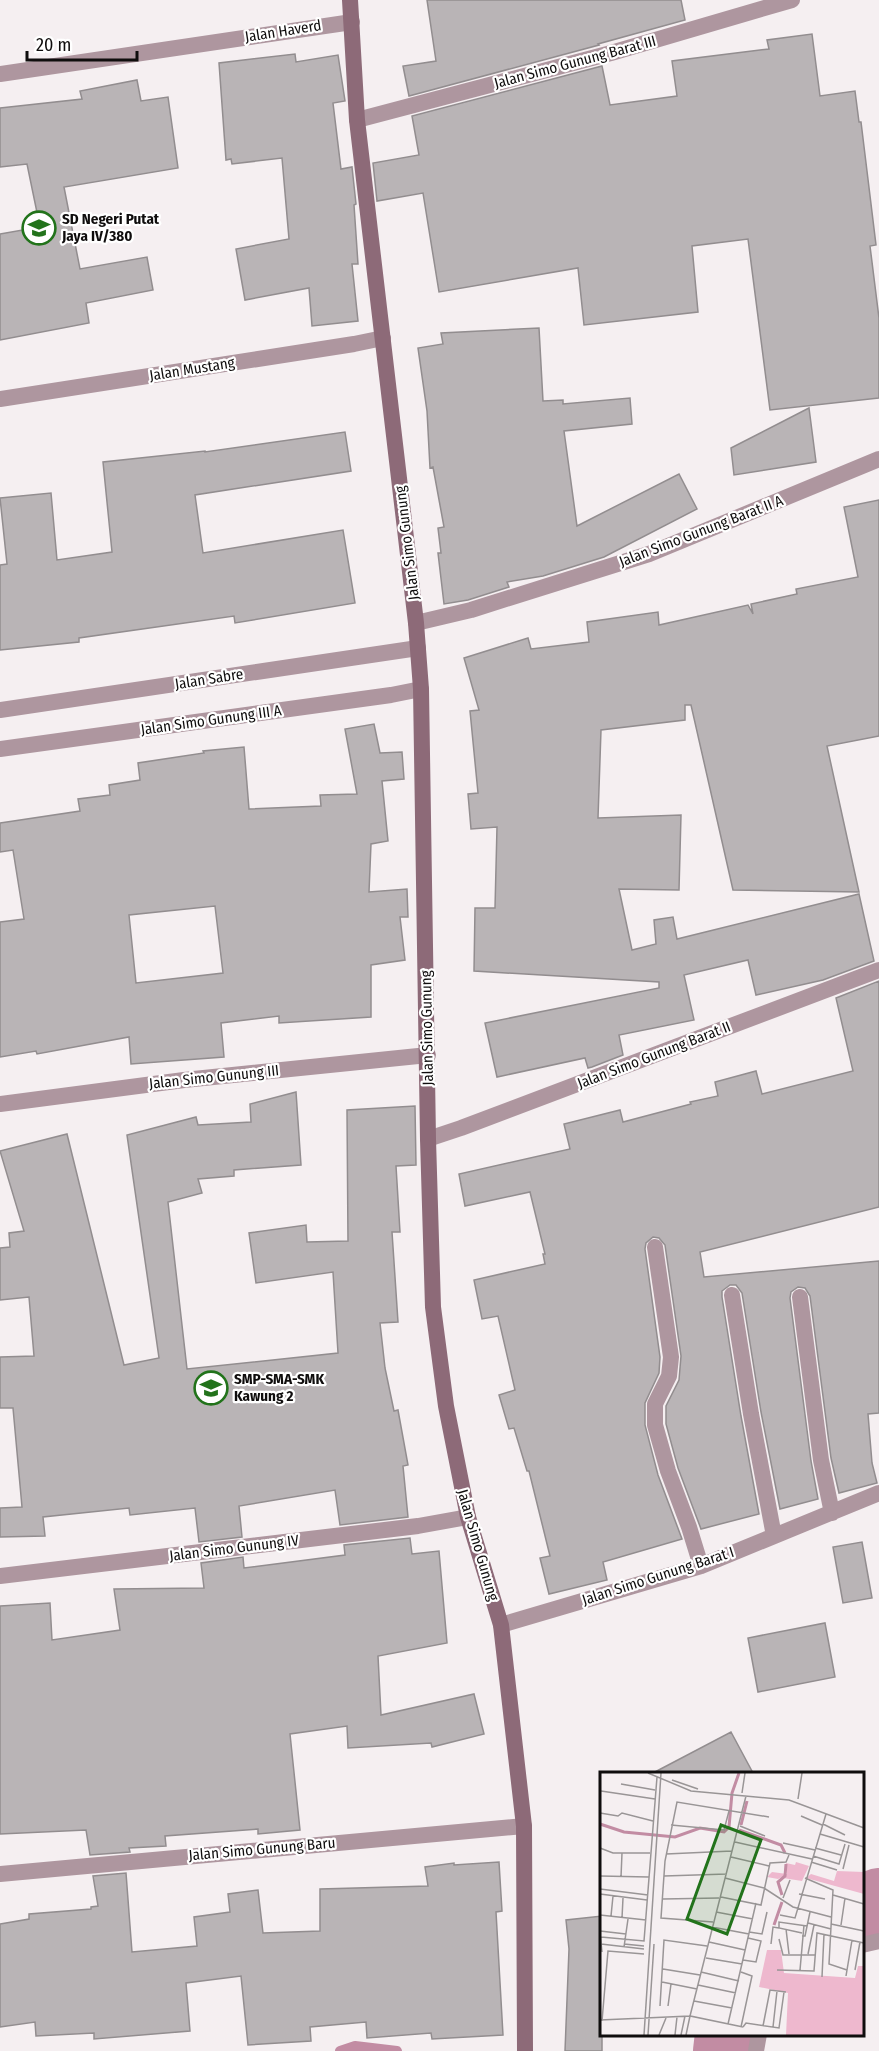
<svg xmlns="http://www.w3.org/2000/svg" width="879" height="2051" font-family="'Fira Sans Condensed',sans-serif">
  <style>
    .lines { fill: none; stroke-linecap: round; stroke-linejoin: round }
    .stream { stroke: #c28ca3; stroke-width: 10 }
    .river { stroke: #c28ca3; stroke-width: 66 }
    .building { fill: #b9b4b6; stroke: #928d8f; stroke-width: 1.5; fill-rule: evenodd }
    .minor { stroke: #ae969f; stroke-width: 16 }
    .secondary { stroke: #8d6a78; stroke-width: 16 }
    .labels { text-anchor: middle; stroke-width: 4.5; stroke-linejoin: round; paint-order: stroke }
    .street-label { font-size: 15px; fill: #0f0d0d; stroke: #fff }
    .poi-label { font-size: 15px; font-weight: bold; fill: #0f0d0d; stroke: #fff; text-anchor: start }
    .inset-river { fill: none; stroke: #c28ca3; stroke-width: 3 }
    .inset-road { fill: none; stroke: #999596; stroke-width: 1.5 }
    .view { fill: #22731b; fill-opacity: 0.15; stroke: #22731b; stroke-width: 3 }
    .inset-edge { fill: none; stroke: #0f0d0d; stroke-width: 3 }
  </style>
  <rect width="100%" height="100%" fill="#f5eff1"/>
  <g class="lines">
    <path class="stream" d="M 340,2051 L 355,2046 L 397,2051"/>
    <path class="river" d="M 862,1909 L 879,1901
      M 726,2051 L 728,2034"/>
  </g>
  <path class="building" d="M 427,0 L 681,0 L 685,20 L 598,44 L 599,45 L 409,96 L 403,66 L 436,61 Z
    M 812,34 L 820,96 L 855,91 L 859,122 L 861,122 L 876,245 L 870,246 L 879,318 L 879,398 L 770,410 L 748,239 L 692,246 L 698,312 L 584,325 L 578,268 L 439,292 L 423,193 L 377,201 L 373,163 L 419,155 L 412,116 L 602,66 L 610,105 L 677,96 L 672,61 L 769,49 L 767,40 Z
    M 295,54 L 296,62 L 338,55 L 345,101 L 333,103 L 341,169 L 352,167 L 356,204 L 354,205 L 358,264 L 352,264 L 358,321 L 312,326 L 309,288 L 245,300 L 236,249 L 289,239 L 282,158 L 232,164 L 231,159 L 226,160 L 219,63 Z
    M 137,80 L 141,101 L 168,97 L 178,168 L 64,187 L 80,269 L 147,257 L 153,290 L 86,303 L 89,323 L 0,340 L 0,234 L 40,227 L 27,164 L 0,167 L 0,108 L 82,99 L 80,91 Z
    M 539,328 L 543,401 L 563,400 L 563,404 L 630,398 L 632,424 L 564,431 L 577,526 L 679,474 L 697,509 L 604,557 L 543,576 L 507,582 L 509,587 L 468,600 L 444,604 L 438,553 L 441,553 L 438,528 L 444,527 L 433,467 L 430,468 L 427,411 L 418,348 L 443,344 L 441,333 Z
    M 809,408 L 816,462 L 734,475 L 731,448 Z
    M 345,432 L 351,471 L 195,495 L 203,553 L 343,530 L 355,603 L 235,623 L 234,616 L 79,638 L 79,642 L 0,650 L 0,565 L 7,564 L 0,498 L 51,493 L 57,560 L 112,552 L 103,462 L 205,451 L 205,452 Z
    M 879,500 L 879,736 L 827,746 L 859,892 L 733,890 L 691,705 L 685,705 L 685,720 L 601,730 L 598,818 L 681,815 L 679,890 L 619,889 L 632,950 L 656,944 L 654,920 L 673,917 L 677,939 L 859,894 L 874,961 L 823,980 L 756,995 L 748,960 L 684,975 L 694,1020 L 619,1035 L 623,1055 L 592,1067 L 588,1068 L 585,1058 L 497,1077 L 485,1023 L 659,988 L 659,982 L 474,971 L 475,908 L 495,908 L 497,827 L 471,829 L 468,794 L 478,793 L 470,711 L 479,710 L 464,658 L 528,638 L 531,649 L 589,642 L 587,622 L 658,612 L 659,625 L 748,605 L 753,614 L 751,604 L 797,594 L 796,589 L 858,577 L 844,507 Z
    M 374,724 L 380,753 L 402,752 L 404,779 L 382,781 L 388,841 L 371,844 L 369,892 L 407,889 L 408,917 L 400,917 L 405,960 L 371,965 L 371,1017 L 279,1023 L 279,1016 L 221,1023 L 224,1057 L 131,1064 L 129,1037 L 37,1054 L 36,1051 L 0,1057 L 0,922 L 24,919 L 13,850 L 0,852 L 0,823 L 80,811 L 78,799 L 110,795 L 109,785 L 140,780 L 138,763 L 204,753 L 203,751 L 244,747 L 249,809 L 321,806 L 320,795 L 357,794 L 345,729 ZM 215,906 L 223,973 L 136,983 L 129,915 Z
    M 879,981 L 879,1207 L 700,1252 L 704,1277 L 879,1261 L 879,1413 L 868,1414 L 872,1463 L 877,1483 L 839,1493 L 831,1458 L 810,1296 L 805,1288 L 798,1287 L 791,1292 L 790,1298 L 811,1461 L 818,1499 L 780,1509 L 761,1412 L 742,1293 L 736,1285 L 730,1285 L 722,1291 L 722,1297 L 741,1416 L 759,1514 L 701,1529 L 678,1468 L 666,1424 L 666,1406 L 679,1380 L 681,1356 L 665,1245 L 659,1238 L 653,1237 L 646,1243 L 645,1249 L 660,1357 L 659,1373 L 645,1403 L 645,1425 L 658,1475 L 682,1539 L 603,1562 L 607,1580 L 549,1594 L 540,1558 L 550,1556 L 529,1471 L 527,1471 L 514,1428 L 509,1429 L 499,1395 L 515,1390 L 498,1316 L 482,1319 L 474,1280 L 545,1264 L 543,1254 L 545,1254 L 530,1192 L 465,1206 L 459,1174 L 570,1149 L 564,1124 L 620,1110 L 623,1122 L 691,1104 L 690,1102 L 718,1096 L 715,1082 L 756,1071 L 762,1094 L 853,1071 L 836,998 Z
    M 296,1092 L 301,1165 L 234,1170 L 234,1176 L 198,1179 L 202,1193 L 168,1202 L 187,1369 L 338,1353 L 333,1272 L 256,1283 L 249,1233 L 306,1225 L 307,1242 L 348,1241 L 347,1110 L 415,1106 L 416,1165 L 396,1166 L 400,1232 L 392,1232 L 398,1322 L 380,1323 L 385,1368 L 394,1411 L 398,1410 L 408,1465 L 403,1466 L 408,1517 L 340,1525 L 335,1490 L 239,1506 L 242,1537 L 199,1542 L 195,1508 L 130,1515 L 129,1508 L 43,1517 L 45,1536 L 0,1537 L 0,1508 L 22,1507 L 13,1408 L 0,1408 L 0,1357 L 34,1356 L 29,1297 L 0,1300 L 0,1248 L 10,1247 L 9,1233 L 24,1231 L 0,1151 L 67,1134 L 124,1365 L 159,1358 L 127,1135 L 196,1117 L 198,1125 L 251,1122 L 250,1104 Z
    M 410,1538 L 412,1554 L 439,1551 L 447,1643 L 378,1656 L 381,1715 L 474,1694 L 484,1734 L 432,1747 L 431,1743 L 348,1748 L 347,1726 L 290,1734 L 300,1830 L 258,1834 L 258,1829 L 165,1836 L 166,1846 L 129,1848 L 130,1852 L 90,1855 L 86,1830 L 0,1834 L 0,1606 L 50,1603 L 52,1640 L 120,1630 L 114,1589 L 204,1588 L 201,1563 L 243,1557 L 244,1568 L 345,1555 L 344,1545 Z
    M 862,1542 L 872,1598 L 843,1603 L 833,1547 Z
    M 825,1623 L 835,1677 L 758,1692 L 748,1638 Z
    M 731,1732 L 753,1773 L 653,1773 Z
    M 499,1862 L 502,1911 L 496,1912 L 503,2035 L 432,2039 L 431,2033 L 367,2038 L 366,2022 L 310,2027 L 311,2041 L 248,2045 L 241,1976 L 186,1983 L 190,2031 L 94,2039 L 94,2033 L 36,2036 L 35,2022 L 0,2027 L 0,1924 L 29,1919 L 29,1914 L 91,1909 L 91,1907 L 98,1906 L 93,1876 L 126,1873 L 132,1952 L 197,1946 L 194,1917 L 230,1912 L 228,1894 L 258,1890 L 263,1933 L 320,1931 L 320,1889 L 428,1886 L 425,1867 L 454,1863 L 454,1865 Z
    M 602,1916 L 602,2051 L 565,2051 L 569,1949 L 566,1920 Z"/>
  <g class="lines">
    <path class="minor" d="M 0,74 L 352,22
      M 357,120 L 611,53 L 792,0
      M 0,399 L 354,344 L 383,338
      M 416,623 L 471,610 L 649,554 L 879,459
      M 0,710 L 418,648
      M 0,749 L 391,695 L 421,689
      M 0,1104 L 184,1080 L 428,1055
      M 428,1139 L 461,1128 L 879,970
      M 655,1247 L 671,1357 L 669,1376 L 655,1404 L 655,1425 L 668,1471 L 689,1527 L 701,1566
      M 732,1295 L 751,1414 L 774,1536
      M 800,1297 L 821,1460 L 832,1513
      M 0,1576 L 418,1526 L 468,1517
      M 501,1625 L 701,1566 L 879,1493
      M 0,1874 L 524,1826
      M 862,1945 L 879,1941
      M 756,2051 L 759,2034"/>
    <path class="secondary" d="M 350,0 L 357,120 L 416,623 L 421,689 L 428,1139 L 433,1307 L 446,1406 L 468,1517 L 501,1625 L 524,1826 L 525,2051"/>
  </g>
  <defs>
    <symbol id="school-ring" viewBox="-11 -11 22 22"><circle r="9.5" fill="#fff" stroke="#22731b" stroke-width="1.5"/><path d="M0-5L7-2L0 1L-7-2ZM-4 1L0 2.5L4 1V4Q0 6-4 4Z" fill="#22731b"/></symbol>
  </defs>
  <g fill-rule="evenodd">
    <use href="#school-ring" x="20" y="209" width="38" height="38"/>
    <use href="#school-ring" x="192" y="1369" width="38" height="38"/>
  </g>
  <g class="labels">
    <g class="street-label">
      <text transform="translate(283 31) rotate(-9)" y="5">Jalan Haverd</text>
      <text transform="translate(575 62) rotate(-15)" y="5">Jalan Simo Gunung Barat III</text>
      <text transform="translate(192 369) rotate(-9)" y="5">Jalan Mustang</text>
      <text transform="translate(701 531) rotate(-21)" y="5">Jalan Simo Gunung Barat II A</text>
      <text transform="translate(407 543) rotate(-97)" y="5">Jalan Simo Gunung</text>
      <text transform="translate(209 679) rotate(-9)" y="5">Jalan Sabre</text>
      <text transform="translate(211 720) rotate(-8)" y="5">Jalan Simo Gunung III A</text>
      <text transform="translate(427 1028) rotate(-91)" y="5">Jalan Simo Gunung</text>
      <text transform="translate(654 1055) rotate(-21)" y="5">Jalan Simo Gunung Barat II</text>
      <text transform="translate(214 1077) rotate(-6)" y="5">Jalan Simo Gunung III</text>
      <text transform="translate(478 1545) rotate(74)" y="5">Jalan Simo Gunung</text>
      <text transform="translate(234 1548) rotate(-7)" y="5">Jalan Simo Gunung IV</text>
      <text transform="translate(658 1576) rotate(-18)" y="5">Jalan Simo Gunung Barat I</text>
      <text transform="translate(262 1849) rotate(-5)" y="5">Jalan Simo Gunung Baru</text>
    </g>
    <g class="poi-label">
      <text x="62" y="224">SD Negeri Putat<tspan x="62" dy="17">Jaya IV/380</tspan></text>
      <text x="234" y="1384">SMP-SMA-SMK<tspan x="234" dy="17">Kawung 2</tspan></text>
    </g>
  </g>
  <g transform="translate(600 1772)">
    <rect width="264" height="264" fill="#f5eff1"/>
    <path d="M 196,90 L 209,94 L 202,109 L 183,106 L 186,103 L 178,107 L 167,105 L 172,100 L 187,102 L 186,91 L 195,93 ZM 237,99 L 264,100 L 264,122 L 206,106 L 211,102 L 234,109 ZM 167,178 L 181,178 L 184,201 L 255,206 L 258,194 L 264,194 L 264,263 L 186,263 L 188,221 L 159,215 Z" fill="#eeb8ce"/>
    <path class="inset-river" d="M 0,52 L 24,60 L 75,65 L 100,56 L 124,60 L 129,55 L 132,21 L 139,1M 141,53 L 147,29M 139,58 L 181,73 L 185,81M 182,123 L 178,110 L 185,104 L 186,92M 174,153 L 182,130"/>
    <path class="inset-road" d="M 48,1 L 91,19 L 189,28 L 264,56M 72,8 L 98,17M 21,12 L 55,18M 1,19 L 55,27M 142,21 L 145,1M 198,27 L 202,1M 0,41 L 18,44 L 22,41 L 53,49M 201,44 L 222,53M 223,52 L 245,63M 71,53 L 124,58 L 129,39M 140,54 L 165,64M 220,62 L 264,75M 135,70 L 212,87M 183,71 L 215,78M 0,76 L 13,81 L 50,81M 215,76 L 241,83M 66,82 L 132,79M 213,84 L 239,92 L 245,72M 131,85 L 169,94M 211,90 L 237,98M 243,97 L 249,73M 0,104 L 49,105M 64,104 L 127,102M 21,105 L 22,81M 125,106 L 164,116 L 193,135 L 231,145M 205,106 L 233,118 L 229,192 L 247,198M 0,117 L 48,123M 0,122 L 47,128M 199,122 L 225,127M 233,123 L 264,132M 121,125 L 161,133 L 170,91 L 186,90 L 189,83M 183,126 L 190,108M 63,127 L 119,126M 116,140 L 153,147M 0,143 L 46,148M 180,143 L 195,146 L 226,42M 11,144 L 13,124M 22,146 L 23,126M 113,150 L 61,146 L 65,89 L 77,30 L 169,45M 208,151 L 231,157M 231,152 L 264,159M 241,153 L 245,126M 112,155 L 149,162M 186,157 L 189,182M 0,159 L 26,162M 149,160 L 162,162 L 167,140M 0,161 L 2,180M 202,161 L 179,156 L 179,150 L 207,154M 202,164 L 205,164 L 210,140M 1,165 L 44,169 L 57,5M 179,167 L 183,183 L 215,183M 109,170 L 145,178M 1,172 L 44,177M 24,172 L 44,174M 171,172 L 173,155 L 179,156M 24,175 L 28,147M 208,182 L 214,153M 106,186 L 142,192M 143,188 L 156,190 L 161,169 L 148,166M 63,197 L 100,203M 177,198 L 214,199 L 217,161 L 264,171M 200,198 L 204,153M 255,198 L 260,170M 101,200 L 139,209M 141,200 L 152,204 L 141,255M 246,204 L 252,168M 222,205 L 224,162M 62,210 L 97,217M 98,213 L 136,221M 94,229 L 132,236M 60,234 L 64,168 L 107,174M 68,234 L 71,212M 0,248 L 90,244 L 146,24M 2,249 L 8,179 L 44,182M 128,252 L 156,131M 163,254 L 170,218 L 186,220M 143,255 L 146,251 L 179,256 L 184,220M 173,255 L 177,219M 44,263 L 61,1M 48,263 L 54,172M 59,263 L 66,246M 75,263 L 77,245M 81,263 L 85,244M 86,263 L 90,244 L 143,255"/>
    <path class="view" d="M 121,53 L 161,68 L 127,162 L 87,147 Z"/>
    <rect width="264" height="264" class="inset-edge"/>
  </g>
  <path d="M27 51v9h110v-9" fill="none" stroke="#0f0d0d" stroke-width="3"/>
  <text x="36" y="51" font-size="18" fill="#0f0d0d" stroke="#ffffff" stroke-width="4.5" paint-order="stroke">20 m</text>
</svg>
